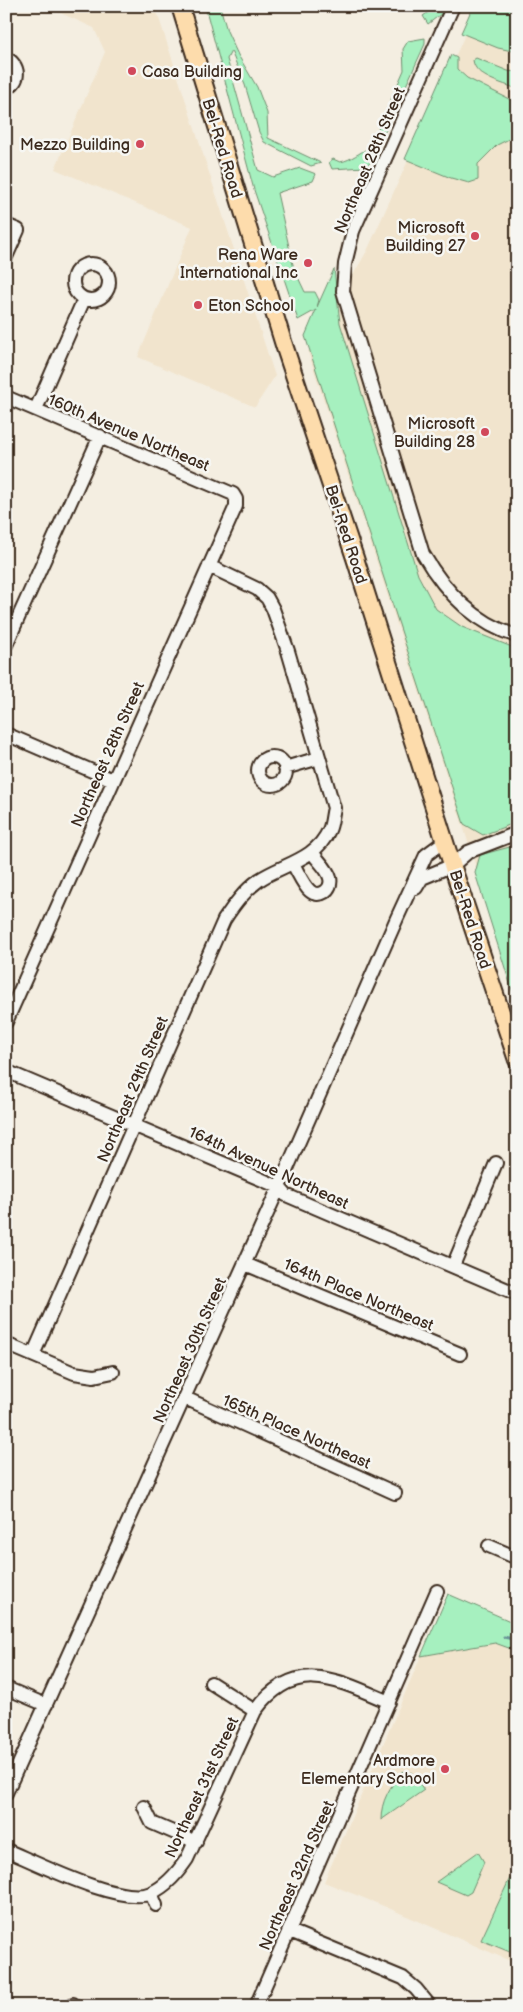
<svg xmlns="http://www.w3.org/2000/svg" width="523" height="2012" font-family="'Balsamiq Sans',sans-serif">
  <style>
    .built { fill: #f1e4cd }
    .green { fill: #a6f0bf; stroke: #708d6e }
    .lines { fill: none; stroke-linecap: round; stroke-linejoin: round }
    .stream { stroke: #699296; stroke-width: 3 }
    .minor-casing { stroke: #3b2a1e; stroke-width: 16 }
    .major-casing { stroke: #3b2a1e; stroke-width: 20 }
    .minor { stroke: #f6f6f2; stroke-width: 12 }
    .major { stroke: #fddcac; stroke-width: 16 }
    .poi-dot { fill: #d1495b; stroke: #f6f6f2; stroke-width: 2 }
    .labels { text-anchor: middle; stroke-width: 5; stroke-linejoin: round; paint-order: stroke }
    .poi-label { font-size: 16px; fill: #3b2a1e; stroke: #f6f6f2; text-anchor: end }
    .street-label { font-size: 16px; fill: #3b2a1e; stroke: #f6f6f2 }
  </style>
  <rect width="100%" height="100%" fill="#f4eee1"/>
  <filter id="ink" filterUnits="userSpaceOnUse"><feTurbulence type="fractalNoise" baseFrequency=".02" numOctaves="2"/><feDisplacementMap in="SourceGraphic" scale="10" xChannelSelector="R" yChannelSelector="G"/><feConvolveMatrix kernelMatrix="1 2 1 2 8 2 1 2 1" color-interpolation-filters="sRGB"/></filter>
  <g filter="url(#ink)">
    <path class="built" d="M 45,6 L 155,6 L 275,376 L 255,407 L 138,357 L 192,227 L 55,169 L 105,52 L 94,28 Z
      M 478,6 L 517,6 L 517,998 L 463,826 L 308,352 L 367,251 Z
      M 495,1643 L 517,1651 L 517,1964 L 386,1907 L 324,1882 L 421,1656 Z"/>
    <path class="green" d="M 205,6 L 220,6 L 227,31 L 238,55 L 257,87 L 267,113 L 268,138 L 321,163 L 311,166 L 264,142 L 259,132 L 245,85 L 231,51 L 227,59 L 258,170 L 273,177 L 300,168 L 316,174 L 313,181 L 277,193 L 294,269 L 305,292 L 315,292 L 319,300 L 317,307 L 334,269 L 340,323 L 418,575 L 436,609 L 462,627 L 517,649 L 517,822 L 483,835 L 464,824 L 305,336 L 316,310 L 298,320 L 254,190 Z
      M 431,6 L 444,6 L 441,14 L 428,24 L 423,16 L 430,11 Z
      M 473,6 L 517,6 L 517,52 L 498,48 L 461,33 Z
      M 425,38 L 425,44 L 371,162 L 365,167 L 332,169 L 329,162 L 333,159 L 340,162 C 352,160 359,152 370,148 L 404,70 L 403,49 L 408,41 Z
      M 451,55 L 457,58 L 457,69 L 467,78 L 511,100 L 517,105 L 517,135 L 497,145 L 478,164 L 478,180 L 469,183 L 451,178 L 405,159 Z
      M 476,58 L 508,71 L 517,72 L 517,89 C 503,83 475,78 473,60 Z
      M 517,845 L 517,1006 L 475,873 L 480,855 Z
      M 448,1594 L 517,1624 L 517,1651 L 495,1643 L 421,1656 Z
      M 407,1771 L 412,1773 L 424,1790 L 381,1820 C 381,1800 390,1788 401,1772 Z
      M 478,1852 L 484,1862 L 471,1892 L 466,1895 L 436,1882 Z
      M 510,1878 L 517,1881 L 517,1955 L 481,1940 Z"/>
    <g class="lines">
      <path class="stream" d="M 504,1637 L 517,1640"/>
      <defs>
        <path id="minor" d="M 453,6 L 353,231 L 345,264 L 343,291 L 423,554 C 445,592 474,623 517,636
          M 6,58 C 20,65 21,82 6,88
          M 6,225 L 18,230 L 6,257
          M73 282a18 18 0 1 1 36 0a18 18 0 1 1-36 0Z
          M 6,397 L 233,494 L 236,499 L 236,506 L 6,1022
          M 36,409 L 84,299
          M 6,645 L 100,436
          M 6,734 L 113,780
          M258 771a14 14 0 1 1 28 0a14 14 0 1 1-28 0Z
          M 285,768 L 319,758
          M 293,864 C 298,872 303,885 310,891 C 319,899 333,890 330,878 C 328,869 317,860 312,852
          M 416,888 L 422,878 L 453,865 L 468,852 L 517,833
          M 6,1071 L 279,1187 L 286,1195 L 517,1294
          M 245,1264 L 460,1354
          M 453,1266 L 496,1163
          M 6,1344 L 74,1373 L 94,1376 L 113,1372
          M 33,1355 L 224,920 C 234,905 244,891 259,880 C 283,864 316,860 329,830 C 332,824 332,815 334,808 L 288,651 L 273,609 L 267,598 L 257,589 L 209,566
          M 185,1398 L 395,1493
          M 489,1546 L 517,1558
          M 211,1683 L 255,1711
          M 6,1688 L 46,1705
          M 6,1793 L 279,1187 L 397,918 L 426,855 L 445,841
          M 144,1807 L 152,1823 L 196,1842
          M 6,1850 C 37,1863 121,1906 151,1893 C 167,1886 178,1872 187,1859 L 255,1711 C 295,1656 338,1680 389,1702
          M 151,1893 L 156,1905
          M 290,1931 L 403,1978 L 416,1989 L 430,2006
          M 72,2006 L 73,2004
          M 256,2006 L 437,1591"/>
        <path id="major" d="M 180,6 L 284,345 L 355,558 L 456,877 L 517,1060"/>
      </defs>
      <use href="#minor" class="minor-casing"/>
      <use href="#major" class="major-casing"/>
      <use href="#minor" class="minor"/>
      <use href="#major" class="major"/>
    </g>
  </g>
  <g class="poi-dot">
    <circle cx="132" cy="71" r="5"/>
    <circle cx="140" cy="144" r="5"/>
    <circle cx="475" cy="236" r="5"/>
    <circle cx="308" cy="263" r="5"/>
    <circle cx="198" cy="305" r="5"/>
    <circle cx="485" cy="432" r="5"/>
    <circle cx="445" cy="1769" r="5"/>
  </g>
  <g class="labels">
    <g class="poi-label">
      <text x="142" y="77" text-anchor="start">Casa Building</text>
      <text x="130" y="150">Mezzo Building</text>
      <text x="465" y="233">Microsoft<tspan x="465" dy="18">Building 27</tspan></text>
      <text x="298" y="260">Rena Ware<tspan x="298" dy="18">International Inc</tspan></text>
      <text x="208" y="311" text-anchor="start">Eton School</text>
      <text x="475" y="429">Microsoft<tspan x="475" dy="18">Building 28</tspan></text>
      <text x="435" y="1766">Ardmore<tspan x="435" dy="18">Elementary School</tspan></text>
    </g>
    <g class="street-label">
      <text transform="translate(223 148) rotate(73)" y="6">Bel-Red Road</text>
      <text transform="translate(369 160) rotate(-67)" y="6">Northeast 28th Street</text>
      <text transform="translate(129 432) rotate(23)" y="6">160th Avenue Northeast</text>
      <text transform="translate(347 534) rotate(72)" y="6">Bel-Red Road</text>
      <text transform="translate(107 754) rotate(-66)" y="6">Northeast 28th Street</text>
      <text transform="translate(471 919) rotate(72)" y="6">Bel-Red Road</text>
      <text transform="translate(132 1089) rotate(-67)" y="6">Northeast 29th Street</text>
      <text transform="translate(269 1167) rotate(25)" y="6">164th Avenue Northeast</text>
      <text transform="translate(359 1294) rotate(23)" y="6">164th Place Northeast</text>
      <text transform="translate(189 1350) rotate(-66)" y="6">Northeast 30th Street</text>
      <text transform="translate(297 1431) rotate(24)" y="6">165th Place Northeast</text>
      <text transform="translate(201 1787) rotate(-65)" y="6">Northeast 31st Street</text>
      <text transform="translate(296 1875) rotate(-66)" y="6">Northeast 32nd Street</text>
    </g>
  </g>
  <rect width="523" height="2012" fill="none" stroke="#f6f6f2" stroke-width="25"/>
  <rect x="12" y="12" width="498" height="1987" fill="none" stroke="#3b2a1e" stroke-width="2" filter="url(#ink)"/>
</svg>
